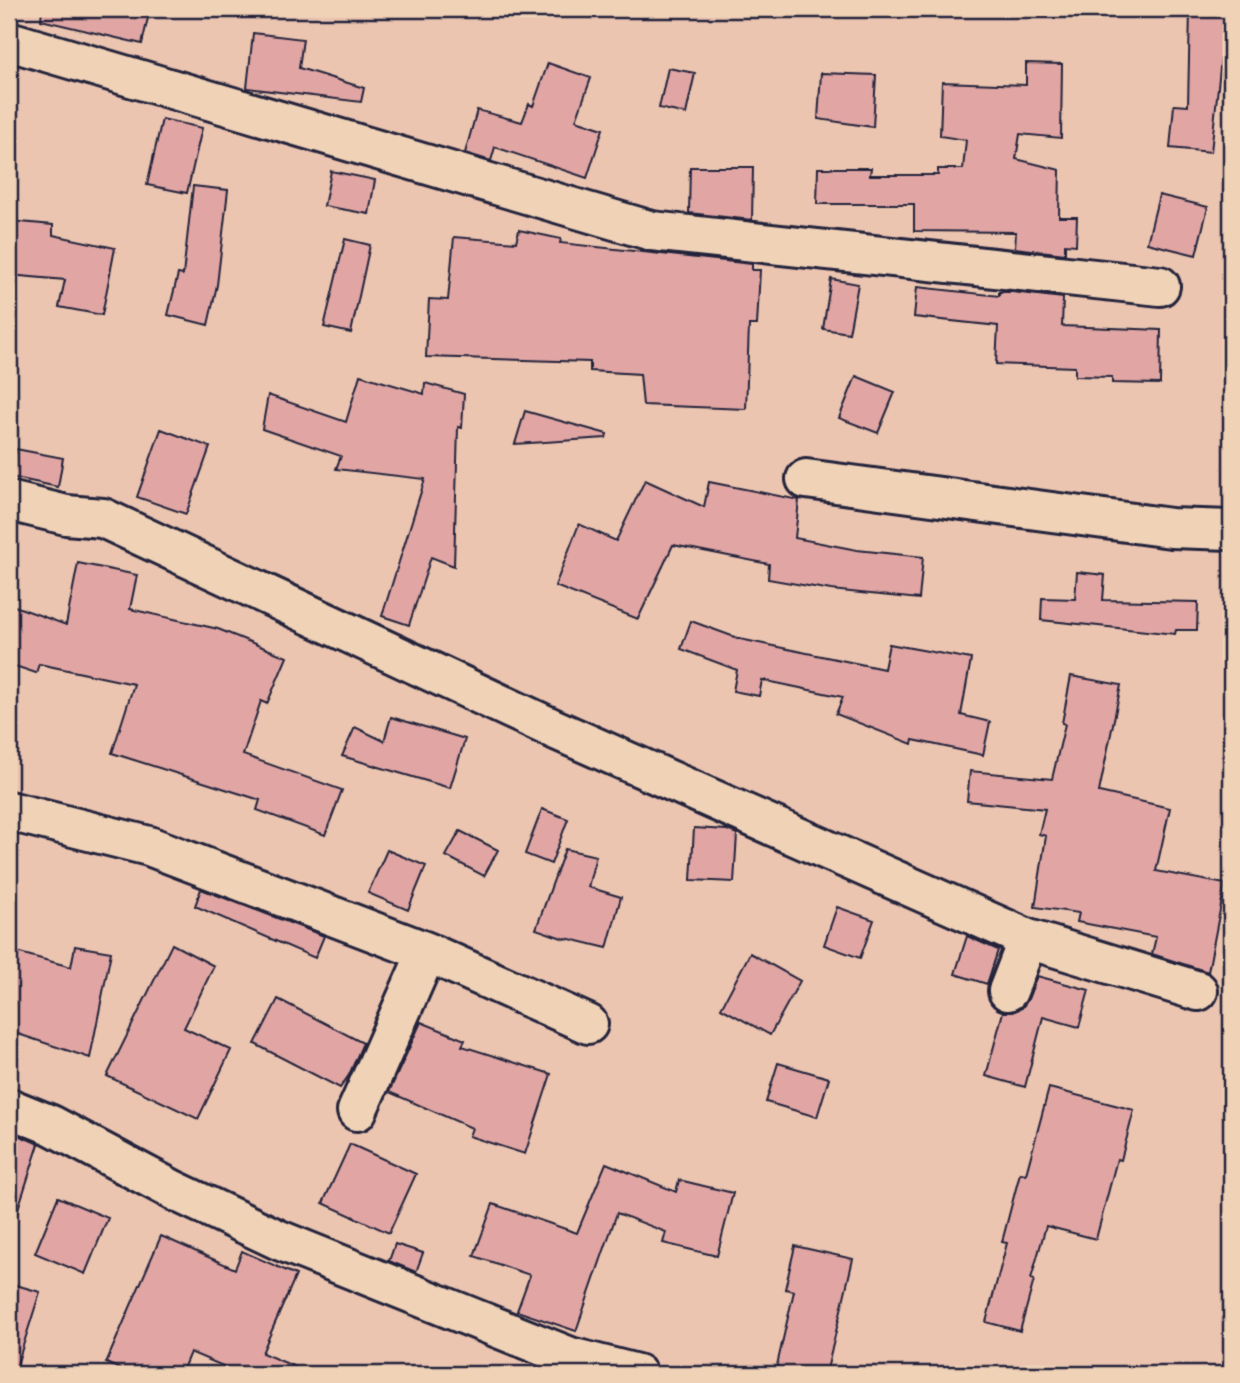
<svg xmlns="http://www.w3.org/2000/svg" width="1240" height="1383" font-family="'Balsamiq Sans',sans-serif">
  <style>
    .building { fill: #e1a6a4; stroke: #22223b; stroke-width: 2 }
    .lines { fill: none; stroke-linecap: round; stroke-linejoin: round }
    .minor-casing { stroke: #22223b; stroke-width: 44 }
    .minor { stroke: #f0d2b6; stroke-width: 38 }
  </style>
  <rect width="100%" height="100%" fill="#ecc5b1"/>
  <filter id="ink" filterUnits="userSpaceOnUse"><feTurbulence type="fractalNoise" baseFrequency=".0143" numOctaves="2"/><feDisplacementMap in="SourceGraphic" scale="14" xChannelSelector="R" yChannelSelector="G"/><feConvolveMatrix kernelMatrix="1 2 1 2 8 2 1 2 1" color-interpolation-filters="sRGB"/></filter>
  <g filter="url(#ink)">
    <path class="building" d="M 42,9 L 150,9 L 142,44 L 41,20 Z
      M 1190,9 L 1225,9 L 1225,59 L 1221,59 L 1211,152 L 1170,148 L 1174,105 L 1188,106 Z
      M 253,33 L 303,39 L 299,68 L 364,88 L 361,102 L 247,88 Z
      M 548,63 L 591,78 L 576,120 L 603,129 L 587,178 L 495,147 L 491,161 L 465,153 L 477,110 L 522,122 L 529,104 L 533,106 Z
      M 1026,63 L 1062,64 L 1061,138 L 1020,134 L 1016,159 L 1060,170 L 1059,217 L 1077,217 L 1076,245 L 1065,244 L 1065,254 L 1015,248 L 1016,232 L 914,231 L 914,204 L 817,204 L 818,168 L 871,168 L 870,175 L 938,175 L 938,169 L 963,169 L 966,140 L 940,136 L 942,82 L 1026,85 Z
      M 668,68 L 695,73 L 686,114 L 659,108 Z
      M 821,73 L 876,75 L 873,127 L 818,119 Z
      M 162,119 L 202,128 L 187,193 L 147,185 Z
      M 690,167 L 753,167 L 752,220 L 689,213 Z
      M 331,171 L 375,180 L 369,214 L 324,206 Z
      M 193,186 L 228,190 L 217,285 L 208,325 L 168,315 L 178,274 L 183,275 Z
      M 1159,195 L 1208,207 L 1196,255 L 1147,243 Z
      M 9,221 L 53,225 L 53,235 L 115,248 L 102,315 L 59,307 L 65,280 L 9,275 Z
      M 519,230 L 561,239 L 560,243 L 752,264 L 752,270 L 760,270 L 757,325 L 749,325 L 746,409 L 643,405 L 640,374 L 590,371 L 590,362 L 426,357 L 429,299 L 448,300 L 454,237 L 516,242 Z
      M 345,239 L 370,245 L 351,333 L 324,327 Z
      M 831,279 L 858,284 L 849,333 L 823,329 Z
      M 917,287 L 999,296 L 999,292 L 1012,292 L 1063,298 L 1062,326 L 1161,330 L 1160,384 L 1112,383 L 1112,377 L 1075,376 L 1075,367 L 996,364 L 998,326 L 914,317 Z
      M 360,375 L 424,394 L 425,383 L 464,394 L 462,428 L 458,427 L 454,566 L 431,557 L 409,625 L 382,616 L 425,479 L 336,469 L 341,456 L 262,429 L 268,395 L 346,422 Z
      M 856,376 L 895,392 L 878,433 L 839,418 Z
      M 525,411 L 607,434 L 606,438 L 515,444 Z
      M 161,429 L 210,447 L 186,514 L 137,497 Z
      M 16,449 L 63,458 L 58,487 L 11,477 Z
      M 645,480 L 704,507 L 709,482 L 799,500 L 795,538 L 857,550 L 923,557 L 919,599 L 831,590 L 768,579 L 769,564 L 673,545 L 638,619 L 555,586 L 579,524 L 616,541 Z
      M 78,563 L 137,575 L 130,609 L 218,629 L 287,657 L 267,704 L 261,701 L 243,755 L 342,790 L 325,835 L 257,810 L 260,800 L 112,753 L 134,684 L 39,664 L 36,673 L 9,664 L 9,604 L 66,625 Z
      M 1077,572 L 1105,575 L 1103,600 L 1198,602 L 1197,630 L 1176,630 L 1175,634 L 1041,620 L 1042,598 L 1075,599 Z
      M 691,621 L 740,639 L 884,669 L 889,644 L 971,659 L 961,715 L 990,722 L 983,755 L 913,740 L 912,744 L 836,714 L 843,697 L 762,680 L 759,696 L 733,691 L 737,670 L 681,649 Z
      M 1071,676 L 1121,685 L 1099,792 L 1170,808 L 1156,871 L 1225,884 L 1208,972 L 1152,954 L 1156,937 L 1077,922 L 1079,913 L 1035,907 L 1046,836 L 1039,834 L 1045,809 L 967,801 L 970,771 L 1052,779 L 1065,724 L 1062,723 Z
      M 391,717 L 465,739 L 450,788 L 342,756 L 355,727 L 384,741 Z
      M 542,809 L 568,819 L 551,864 L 525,854 Z
      M 694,828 L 727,830 L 737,834 L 734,882 L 691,880 Z
      M 460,831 L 498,850 L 484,876 L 446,856 Z
      M 565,849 L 596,856 L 588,887 L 621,897 L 607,948 L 566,938 L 565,939 L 536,929 Z
      M 387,850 L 426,866 L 408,910 L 368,893 Z
      M 201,889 L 324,936 L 315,958 L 195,906 Z
      M 837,907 L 874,920 L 860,958 L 824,945 Z
      M 967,936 L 998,950 L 987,984 L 955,974 Z
      M 172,944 L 214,966 L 184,1028 L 231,1050 L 198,1119 L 107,1076 Z
      M 75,946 L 111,952 L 90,1058 L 9,1031 L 9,950 L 71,967 Z
      M 750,953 L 800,981 L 770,1035 L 721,1008 Z
      M 1037,976 L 1089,990 L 1079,1027 L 1043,1017 L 1025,1087 L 986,1076 L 1003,1012 L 1012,1012 L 1022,1008 L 1028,999 Z
      M 278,999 L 363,1043 L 349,1075 L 340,1088 L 255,1044 Z
      M 421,1022 L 465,1040 L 462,1046 L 551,1074 L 525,1154 L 469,1136 L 472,1128 L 389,1092 Z
      M 778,1063 L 829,1078 L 817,1117 L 766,1102 Z
      M 1049,1088 L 1134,1110 L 1121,1160 L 1117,1159 L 1096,1239 L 1046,1226 L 1031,1279 L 1034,1280 L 1020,1331 L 986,1322 L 1007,1243 L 1002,1242 L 1020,1173 L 1026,1174 Z
      M 9,1131 L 39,1144 L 15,1218 L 9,1217 Z
      M 350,1144 L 416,1174 L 389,1233 L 323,1203 Z
      M 606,1163 L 676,1192 L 679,1180 L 733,1193 L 717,1256 L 663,1243 L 666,1232 L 617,1213 L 576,1331 L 517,1311 L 530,1275 L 474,1256 L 493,1204 L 577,1233 Z
      M 58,1197 L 108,1218 L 85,1274 L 35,1253 Z
      M 161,1236 L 235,1269 L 242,1251 L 296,1275 L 262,1353 L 312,1374 L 242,1374 L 190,1352 L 181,1374 L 132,1374 L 106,1363 Z
      M 395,1244 L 423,1253 L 416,1272 L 389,1261 Z
      M 795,1246 L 853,1259 L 826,1374 L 775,1374 L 794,1291 L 785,1289 Z
      M 9,1283 L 40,1292 L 15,1371 L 9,1370 Z"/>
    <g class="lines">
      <defs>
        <path id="minor" d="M 9,41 L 652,231 L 1160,286
          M 806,479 L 1171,528 L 1231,530
          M 9,501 L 66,515 L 103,518 L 554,729 L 1028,939 L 1198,991
          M 9,811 L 149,846 L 427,952 L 357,1111
          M 427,952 L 588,1024
          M 1008,991 L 1028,939
          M 9,1108 L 51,1125 L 173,1190 L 279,1240 L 570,1357 L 637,1374"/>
      </defs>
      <use href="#minor" class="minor-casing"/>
      <use href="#minor" class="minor"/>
    </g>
  </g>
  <rect width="1240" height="1383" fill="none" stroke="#f0d2b6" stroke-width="35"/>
  <rect x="18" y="18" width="1205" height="1348" fill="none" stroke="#22223b" stroke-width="2.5" filter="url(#ink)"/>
</svg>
